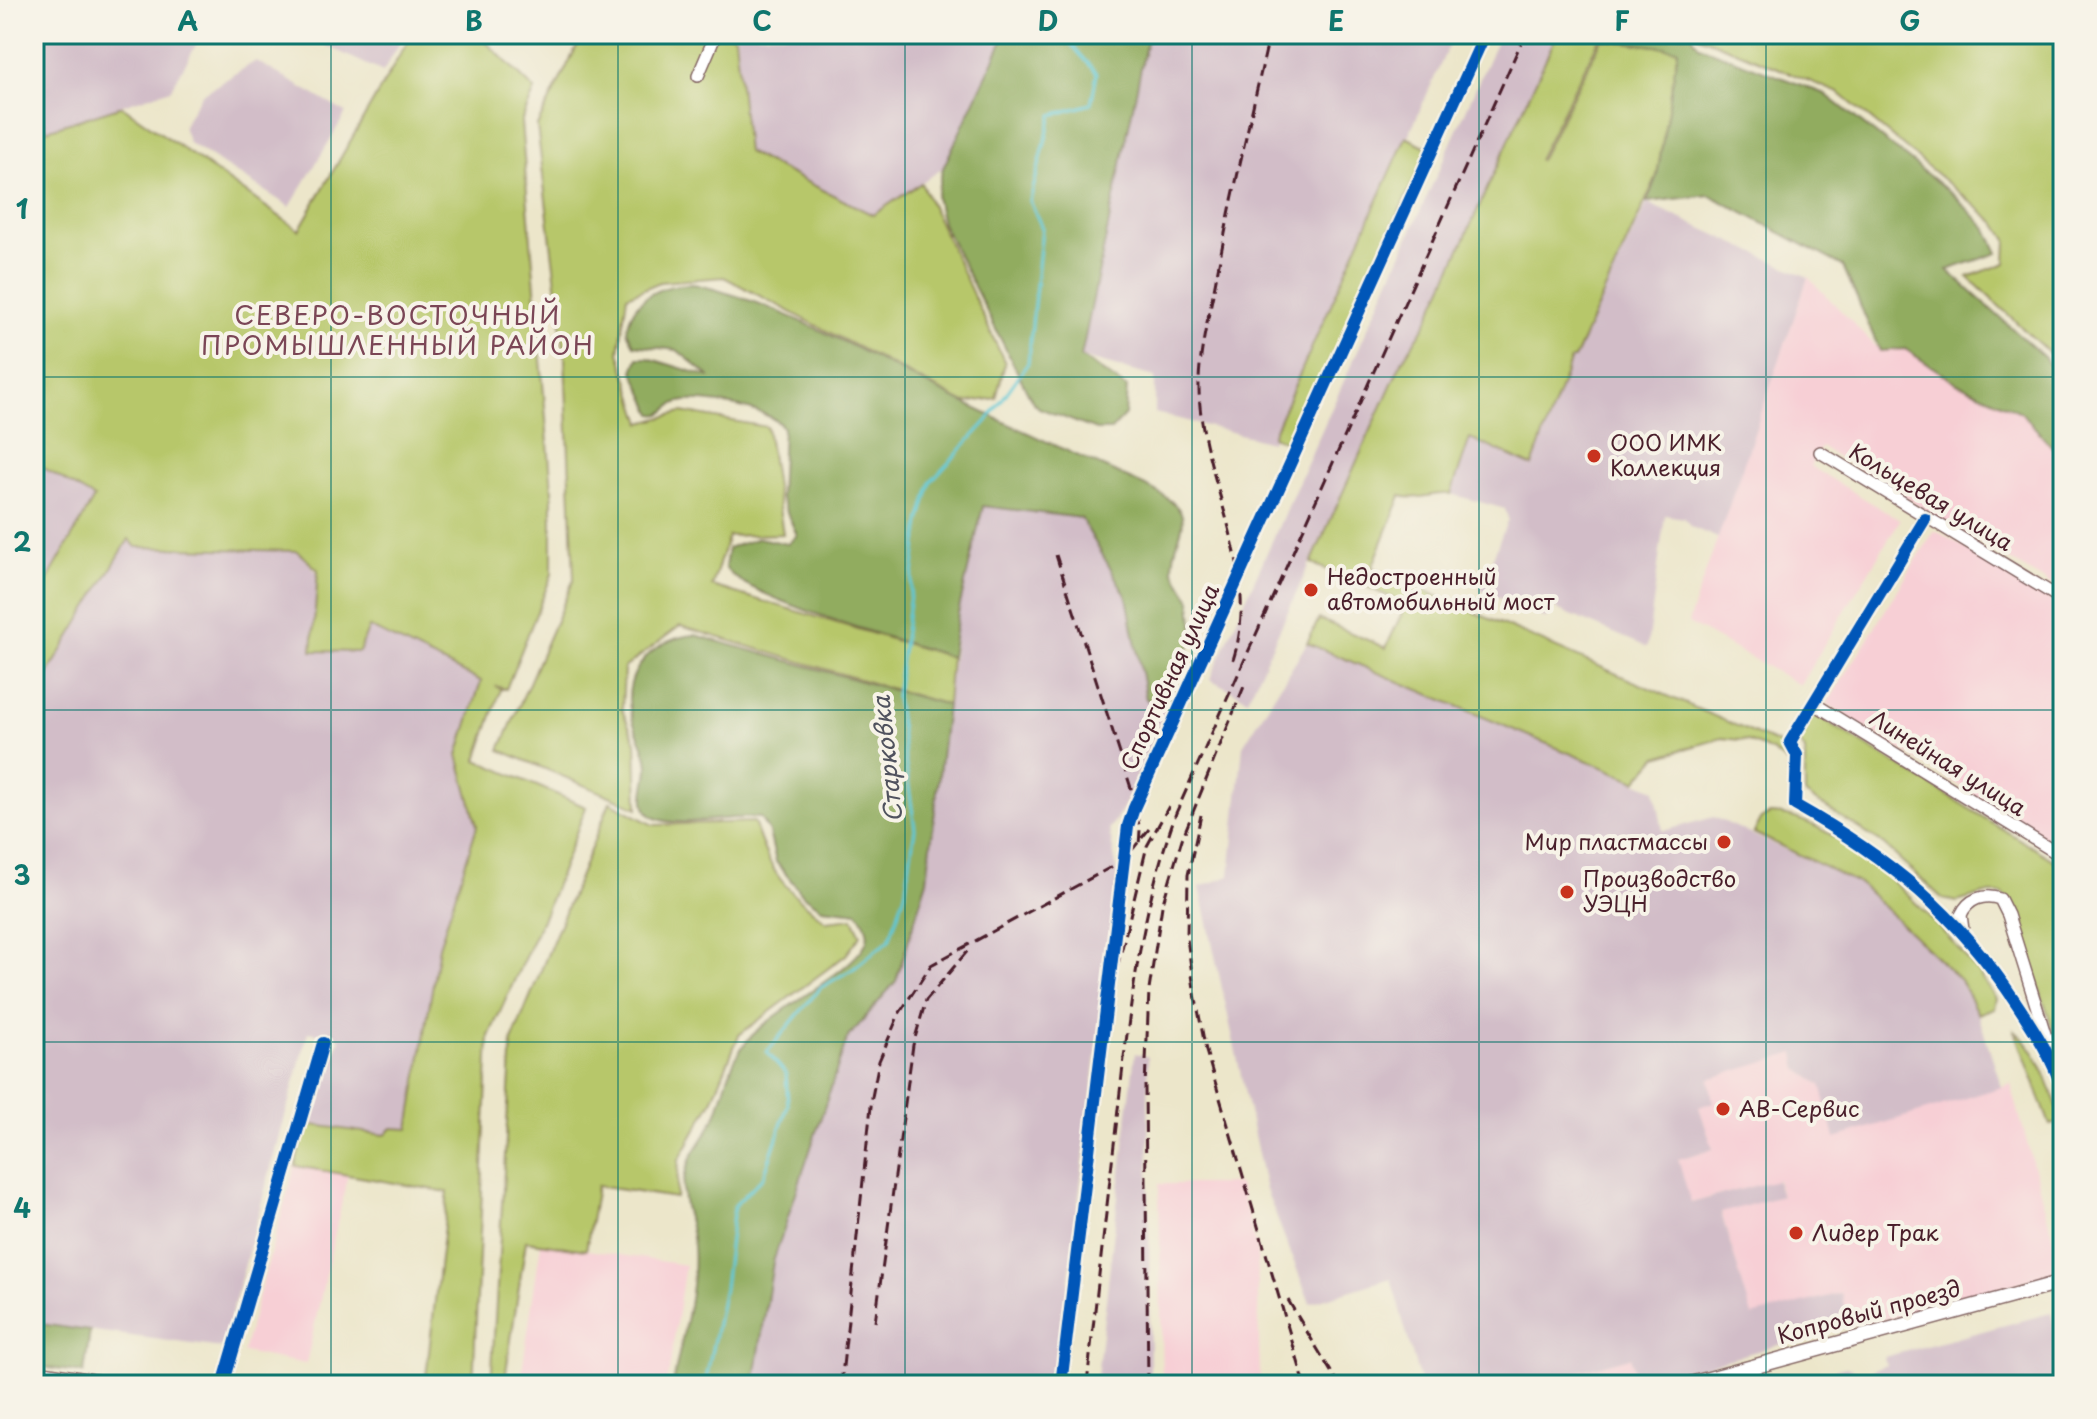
<svg xmlns="http://www.w3.org/2000/svg" width="2097" height="1419" font-family="'Playpen Sans',sans-serif">
  <style>
    .built { fill: #f7cfd5 }
    .industrial { fill: #d2bdc8 }
    .green { fill: #b7c76a; stroke: #80734a; stroke-width: 2 }
    .forest { fill: #91ac5e; stroke: #6e6644; stroke-width: 2 }
    .lines { fill: none; stroke-linecap: round; stroke-linejoin: round }
    .stream { stroke: #5dc8d5; stroke-width: 3 }
    .minor-casing { stroke: #836563; stroke-width: 14 }
    .major-casing { stroke: #836563; stroke-width: 17 }
    .minor { stroke: #fff; stroke-width: 11 }
    .major { stroke: #fff; stroke-width: 14 }
    .rail { stroke: #4a1f2b; stroke-width: 3; stroke-dasharray: 12 6; stroke-linecap: butt }
    .cycleway-casing { stroke: #f7f3e8; stroke-width: 17 }
    .cycleway { stroke: #0057b8; stroke-width: 12 }
    .grid { fill: none; stroke: #0f766e; stroke-width: 2; stroke-opacity: 0.55 }
    .poi-dot { fill: #c8321e; stroke: #f7f3e8; stroke-width: 3 }
    .labels { text-anchor: middle; stroke-width: 8; stroke-linejoin: round; paint-order: stroke }
    .poi-label { font-size: 22px; fill: #4a1f2b; stroke: #f7f3e8; text-anchor: start }
    .street-label { font-size: 22px; fill: #4a1f2b; stroke: #f7f3e8 }
    .water-label { font-size: 24px; font-style: italic; fill: #50525e; stroke: #f7f3e8 }
    .quarter-label { font-size: 26px; letter-spacing: 2px; fill: #7b4656; stroke: #f7f3e8 }
    .neatline { fill: none; stroke: #0f766e; stroke-width: 3 }
    .grid-label { font-size: 26px; text-anchor: middle; font-weight: bold; fill: #0f766e }
  </style>
  <rect width="100%" height="100%" fill="#f7f3e8"/>
  <filter id="ink" filterUnits="userSpaceOnUse"><feTurbulence type="fractalNoise" baseFrequency=".0125" numOctaves="2"/><feDisplacementMap in="SourceGraphic" scale="16" xChannelSelector="R" yChannelSelector="G"/><feConvolveMatrix kernelMatrix="1 2 1 2 8 2 1 2 1" color-interpolation-filters="sRGB"/></filter>
  <filter id="wash" filterUnits="userSpaceOnUse"><feTurbulence type="fractalNoise" baseFrequency=".006" numOctaves="4" result="noise"/><feDisplacementMap in="SourceGraphic" scale="32" xChannelSelector="R" yChannelSelector="G"/><feGaussianBlur stdDeviation="1.8" result="paint"/><feColorMatrix in="noise" values="0 0 0 0 0 0 0 0 0 0 0 0 0 0 0 0 0 1.4 0 .05"/><feComposite in="paint" operator="in"/></filter>
  <g filter="url(#wash)">
    <rect width="100%" height="100%" fill="#ece6ca"/>
    <path class="built" d="M 1808,277 L 1880,351 L 1905,349 L 1957,383 L 2021,412 L 2063,459 L 2063,592 L 1821,447 L 1810,466 L 1900,520 L 1800,685 L 1688,623 Z
      M 1935,530 L 2063,607 L 2063,850 L 1827,704 Z
      M 1795,1052 L 1798,1069 L 1821,1085 L 2002,1087 L 2011,1084 L 2062,1271 L 1884,1320 L 1849,1325 L 1841,1293 L 1752,1317 L 1721,1212 L 1781,1196 L 1777,1180 L 1690,1203 L 1678,1159 L 1713,1149 L 1699,1107 L 1708,1079 Z
      M 295,1166 L 348,1174 L 306,1364 L 243,1352 Z
      M 1159,1184 L 1239,1184 L 1257,1249 L 1260,1385 L 1162,1385 Z
      M 541,1243 L 685,1265 L 667,1385 L 520,1385 Z
      M 1630,1357 L 1638,1385 L 1530,1385 Z"/>
    <path class="industrial" d="M 34,34 L 202,34 L 171,89 L 47,130 L 34,89 Z
      M 301,34 L 405,34 L 383,72 Z
      M 736,34 L 1006,34 L 943,168 L 873,215 L 747,152 Z
      M 1148,34 L 1454,34 L 1271,442 L 1155,413 L 1155,377 L 1081,357 Z
      M 1500,34 L 1557,34 L 1426,324 L 1402,361 L 1248,699 L 1210,679 Z
      M 256,61 L 346,113 L 290,207 L 189,143 L 183,126 L 201,95 Z
      M 1647,203 L 1808,277 L 1718,538 L 1691,527 L 1684,518 L 1665,515 L 1647,647 L 1552,607 L 1547,619 L 1480,590 L 1508,519 L 1505,509 L 1451,494 L 1470,438 L 1531,466 L 1571,358 L 1574,359 Z
      M 34,262 L 50,307 L 34,337 Z
      M 34,462 L 94,498 L 137,547 L 297,551 L 369,627 L 481,681 L 458,755 L 477,826 L 439,947 L 409,1129 L 385,1135 L 306,1124 L 341,1038 L 308,1032 L 222,1348 L 34,1323 Z
      M 983,506 L 1081,518 L 1127,597 L 1146,699 L 1166,708 L 1122,811 L 1109,829 L 1118,875 L 1056,1385 L 754,1385 L 773,1262 L 847,1039 L 896,981 L 927,880 L 958,613 Z
      M 1307,643 L 1655,790 L 1663,831 L 1714,817 L 1860,884 L 1960,980 L 1978,1014 L 2002,1087 L 1835,1138 L 1821,1085 L 1798,1069 L 1795,1053 L 1709,1079 L 1713,1102 L 1699,1107 L 1713,1149 L 1678,1159 L 1691,1203 L 1776,1180 L 1781,1196 L 1721,1213 L 1752,1316 L 1841,1293 L 1849,1325 L 1638,1385 L 1630,1357 L 1530,1385 L 1421,1385 L 1391,1278 L 1310,1303 L 1266,1190 L 1200,887 L 1230,876 L 1243,746 Z
      M 1135,1053 L 1148,1057 L 1150,1385 L 1096,1385 Z
      M 2051,1313 L 2063,1358 L 2063,1385 L 1781,1385 L 1846,1367 L 1863,1374 L 1886,1365 L 1884,1357 Z"/>
    <path class="green" d="M 412,34 L 478,34 L 535,90 L 521,122 L 552,490 L 552,574 L 506,689 L 495,686 L 501,689 L 477,760 L 586,807 L 545,913 L 489,1036 L 473,1385 L 425,1385 L 448,1192 L 295,1166 L 306,1124 L 385,1135 L 392,1128 L 409,1129 L 439,947 L 477,826 L 458,755 L 481,681 L 369,627 L 359,652 L 312,651 L 318,570 L 297,551 L 136,547 L 129,539 L 34,697 L 34,604 L 94,498 L 34,462 L 34,337 L 49,307 L 34,262 L 34,89 L 47,130 L 122,106 L 299,230 Z
      M 583,34 L 730,34 L 735,37 L 747,152 L 873,215 L 921,183 L 1005,363 L 996,398 L 964,403 L 724,277 L 660,282 L 627,296 L 619,352 L 642,423 L 682,412 L 767,427 L 783,534 L 728,536 L 712,586 L 951,657 L 947,705 L 680,626 L 624,668 L 622,710 L 636,742 L 638,808 L 500,750 L 574,579 L 565,358 L 537,126 Z
      M 1557,34 L 1602,34 L 1538,159 L 1540,160 L 1602,39 L 1678,49 L 1657,176 L 1574,359 L 1571,359 L 1532,466 L 1470,438 L 1451,494 C 1434,492 1417,501 1401,496 L 1372,568 L 1779,744 L 1786,751 L 1786,762 L 1772,751 L 1748,741 L 1722,738 L 1657,757 L 1636,781 L 1307,643 L 1319,619 L 1386,648 L 1406,604 L 1311,563 L 1402,361 L 1426,324 Z
      M 1694,34 L 2063,34 L 2063,366 L 1968,277 L 2006,263 L 2007,240 L 1996,223 L 1839,93 Z
      M 1406,137 L 1429,148 L 1291,444 L 1272,436 Z
      M 1816,715 L 2063,866 L 2063,1060 L 2011,903 L 2002,894 L 1985,894 L 1957,902 L 1943,899 L 1883,844 L 1805,794 L 1805,751 L 1797,738 L 1809,718 Z
      M 610,802 L 653,825 L 754,822 C 771,876 783,887 826,921 L 853,918 L 861,935 L 846,955 L 739,1035 L 713,1099 L 679,1160 L 676,1198 L 597,1186 L 586,1250 L 526,1241 L 504,1385 L 491,1385 L 512,1041 Z
      M 1770,814 C 1841,813 1961,942 1996,999 L 1994,1008 L 1978,1014 L 1960,980 L 1860,884 L 1754,833 L 1761,819 Z
      M 2015,1031 C 2041,1052 2050,1088 2061,1117 L 2058,1123 L 2050,1125 Z"/>
    <path class="forest" d="M 1006,34 L 1148,34 L 1081,357 L 1127,388 L 1125,415 L 1111,430 L 1096,430 L 1039,408 L 1032,401 L 942,223 L 936,197 L 943,168 Z
      M 1605,34 L 1691,34 L 1699,46 L 1825,94 L 1956,197 L 1987,229 L 1998,253 L 1947,270 L 2044,357 L 2063,385 L 2063,459 L 2021,412 L 1957,383 L 1905,349 L 1880,351 L 1843,266 L 1710,195 L 1647,202 L 1657,176 L 1678,49 L 1602,39 Z
      M 694,284 C 779,303 856,349 934,388 C 1005,424 1078,456 1150,488 C 1207,518 1172,528 1173,570 L 1191,600 L 1194,634 L 1166,708 L 1146,699 L 1127,597 L 1081,518 L 983,506 L 958,613 L 951,657 C 912,644 740,597 725,567 L 728,548 L 759,538 L 788,544 L 797,535 L 780,497 L 783,428 C 774,409 701,397 680,402 C 668,404 666,417 653,414 L 633,371 L 638,358 L 648,358 L 710,377 L 677,350 L 634,345 L 627,331 C 631,296 663,284 694,284 Z
      M 695,635 L 947,705 L 927,880 L 896,981 L 847,1039 L 773,1262 L 754,1385 L 673,1385 C 680,1341 697,1290 693,1246 C 692,1223 680,1203 684,1180 C 688,1153 707,1138 716,1115 C 725,1092 728,1067 743,1046 C 767,1012 857,971 867,940 C 870,930 863,919 858,912 L 822,908 L 803,895 L 776,862 L 769,832 L 760,818 C 730,814 680,829 655,818 C 635,809 648,783 648,767 C 647,746 635,733 631,714 C 620,671 656,637 695,635 Z
      M 34,1323 L 90,1331 L 84,1373 L 34,1366 Z"/>
    <g class="lines">
      <path class="stream" d="M 705,1385 L 724,1288 L 734,1206 L 764,1176 L 788,1105 L 786,1074 L 767,1052 L 820,988 L 853,969 L 889,940 L 905,894 L 915,829 L 896,697 L 920,522 L 931,482 L 987,421 L 1028,363 L 1042,228 L 1030,201 L 1052,115 L 1091,104 L 1097,73 L 1070,43 L 1070,34"/>
    </g>
  </g>
  <g filter="url(#ink)">
    <g class="lines">
      <defs>
        <path id="minor" d="M 698,76 L 716,34
          M 1820,452 L 2063,600
          M 1925,519 L 1790,742 L 1797,755 L 1795,805 C 1889,858 1957,913 2017,1004 C 2035,1031 2053,1059 2063,1091
          M 1813,703 L 2063,857
          M 1963,930 L 1961,915 C 1968,899 1984,893 2000,899 L 2008,915 L 2050,1050
          M 223,1385 L 323,1043
          M 1061,1385 L 1128,826 L 1134,808 L 1485,34"/>
        <path id="major" d="M 34,1372 L 114,1385
          M 1687,1385 L 2063,1282"/>
      </defs>
      <use href="#minor" class="minor-casing"/>
      <use href="#major" class="major-casing"/>
      <use href="#minor" class="minor"/>
      <use href="#major" class="major"/>
      <path class="rail" d="M 1056,555 L 1131,788 L 1140,830 L 1139,846
        M 1233,660 C 1264,564 1197,476 1199,381 C 1200,346 1210,312 1216,279 C 1231,199 1250,120 1268,41
        M 1201,815 L 1188,875 L 1187,938 L 1194,989 L 1206,1051 L 1305,1385
        M 1117,969 L 1147,846 L 1169,806
        M 1288,1300 L 1339,1385
        M 875,1322 L 913,1045 L 926,1000 L 970,948
        M 841,1385 L 872,1097 L 879,1061 L 899,1014 L 931,965 L 1124,860 L 1149,829
        M 1087,1385 C 1096,1296 1107,1207 1117,1118 C 1129,1014 1140,912 1176,813 L 1525,34
        M 1148,1385 L 1145,1086 L 1149,990 L 1162,906 L 1182,839 L 1245,684"/>
      <defs>
        <path id="cycleway" d="M 1925,519 L 1790,742 L 1797,755 L 1795,805 C 1889,858 1957,913 2017,1004 C 2035,1031 2053,1059 2063,1091
          M 223,1385 L 323,1043
          M 1061,1385 L 1128,826 L 1134,808 L 1485,34"/>
      </defs>
      <use href="#cycleway" class="cycleway-casing"/>
      <use href="#cycleway" class="cycleway"/>
    </g>
  </g>
  <path class="grid" d="M 331,34 L 331,1385M 618,34 L 618,1385M 905,34 L 905,1385M 1192,34 L 1192,1385M 1479,34 L 1479,1385M 1766,34 L 1766,1385M 34,377 L 2063,377M 34,710 L 2063,710M 34,1042 L 2063,1042"/>
  <g class="poi-dot">
    <circle cx="1594" cy="456" r="8"/>
    <circle cx="1311" cy="590" r="8"/>
    <circle cx="1724" cy="842" r="8"/>
    <circle cx="1567" cy="892" r="8"/>
    <circle cx="1723" cy="1109" r="8"/>
    <circle cx="1796" cy="1233" r="8"/>
  </g>
  <g class="labels">
    <g class="poi-label">
      <text x="1610" y="451">ООО ИМК<tspan x="1610" dy="25">Коллекция</tspan></text>
      <text x="1327" y="585">Недостроенный<tspan x="1327" dy="25">автомобильный мост</tspan></text>
      <text x="1708" y="850" text-anchor="end">Мир пластмассы</text>
      <text x="1583" y="887">Производство<tspan x="1583" dy="25">УЭЦН</tspan></text>
      <text x="1739" y="1117">АВ-Сервис</text>
      <text x="1812" y="1241">Лидер Трак</text>
    </g>
    <g class="street-label">
      <text transform="translate(1931 497) rotate(31)" y="8">Кольцевая улица</text>
      <text transform="translate(1170 677) rotate(-65)" y="8">Спортивная улица</text>
      <text transform="translate(1948 763) rotate(32)" y="8">Линейная улица</text>
      <text transform="translate(1869 1312) rotate(-15)" y="8">Копровый проезд</text>
    </g>
    <g class="water-label">
      <text transform="translate(888 759) rotate(-96)" y="8">Старковка</text>
    </g>
    <g class="quarter-label">
      <text x="398" y="325">СЕВЕРО-ВОСТОЧНЫЙ<tspan x="398" dy="30">ПРОМЫШЛЕННЫЙ РАЙОН</tspan></text>
    </g>
  </g>
  <rect width="2097" height="1419" fill="none" stroke="#f7f3e8" stroke-width="88"/>
  <rect x="44" y="44" width="2009" height="1331" class="neatline"/>
  <g class="grid-label">
    <text x="188" y="31">A</text>
    <text x="474" y="31">B</text>
    <text x="762" y="31">C</text>
    <text x="1048" y="31">D</text>
    <text x="1336" y="31">E</text>
    <text x="1622" y="31">F</text>
    <text x="1910" y="31">G</text>
    <text x="22" y="219">1</text>
    <text x="22" y="552">2</text>
    <text x="22" y="885">3</text>
    <text x="22" y="1218">4</text>
  </g>
</svg>
